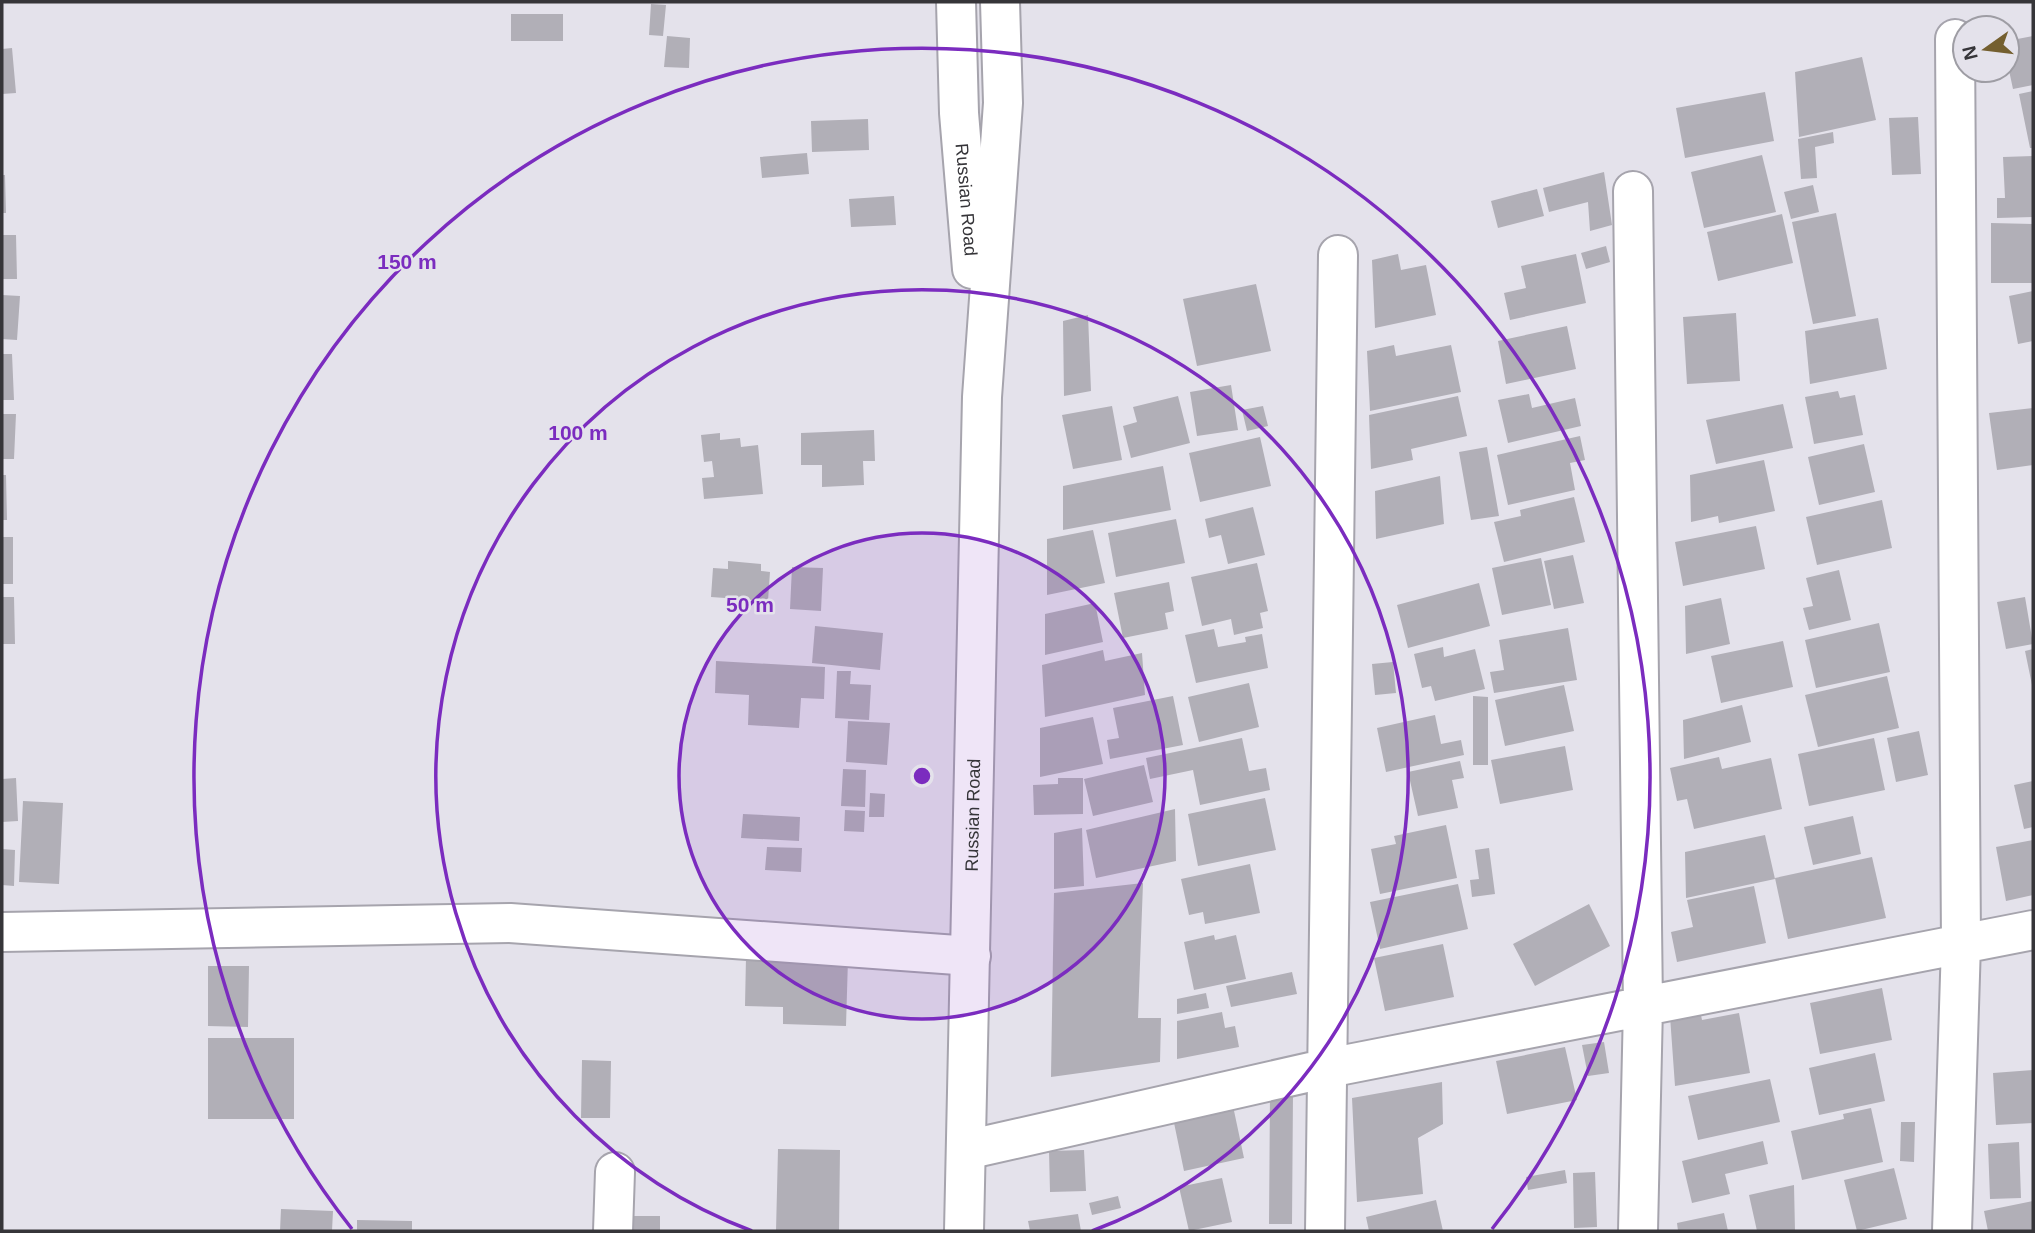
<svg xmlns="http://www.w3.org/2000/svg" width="2035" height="1233" font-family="Arial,sans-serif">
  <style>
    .building { fill: #b1afb7 }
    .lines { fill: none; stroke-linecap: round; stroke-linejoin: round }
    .minor-casing { stroke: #a6a4ad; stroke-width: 42 }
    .major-casing { stroke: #a6a4ad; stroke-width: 42 }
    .minor { stroke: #fff; stroke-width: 38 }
    .major { stroke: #fff; stroke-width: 38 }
    .ring { fill: none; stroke: #7b2cbf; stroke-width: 3.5 }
    .labels { text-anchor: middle; stroke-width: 5; stroke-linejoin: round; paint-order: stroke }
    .street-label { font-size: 18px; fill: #363539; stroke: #e4e2eb }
    .centre { fill: #7b2cbf; stroke: #e4e2eb; stroke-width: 3.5 }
    .ring-label { font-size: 21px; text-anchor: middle; font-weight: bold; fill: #7b2cbf; stroke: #e4e2eb; stroke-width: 5; stroke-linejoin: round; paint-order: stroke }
  </style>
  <rect width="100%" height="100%" fill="#e4e2eb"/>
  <path class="building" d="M 651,4 L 666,5 L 663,36 L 649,35 Z
    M 511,14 L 563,14 L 563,41 L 511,41 Z
    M 667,36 L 690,38 L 689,68 L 664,67 Z
    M 2033,36 L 2033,85 L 2013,89 L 2007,61 L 2007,41 Z
    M 12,48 L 16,93 L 2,94 L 2,49 Z
    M 1862,57 L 1876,120 L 1799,137 L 1795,72 Z
    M 2033,91 L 2033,148 L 2030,148 L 2019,94 Z
    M 1765,92 L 1774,141 L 1685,158 L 1676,108 Z
    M 1918,117 L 1921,174 L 1892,175 L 1889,118 Z
    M 868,119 L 869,150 L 812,152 L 811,121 Z
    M 1833,132 L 1834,143 L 1815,147 L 1817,178 L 1801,179 L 1798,139 Z
    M 807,153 L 809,174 L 762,178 L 760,157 Z
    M 1762,155 L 1776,212 L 1704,228 L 1691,172 Z
    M 2033,156 L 2033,217 L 1997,218 L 1997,198 L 2005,198 L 2003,157 Z
    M 1604,172 L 1612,225 L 1590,231 L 1588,202 L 1549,212 L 1543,188 Z
    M 2,175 L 5,175 L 6,213 L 2,213 Z
    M 1813,185 L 1819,212 L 1791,219 L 1784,192 Z
    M 1537,189 L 1544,216 L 1498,228 L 1491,201 Z
    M 894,196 L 896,225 L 851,227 L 849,199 Z
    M 1836,213 L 1856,316 L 1813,324 L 1792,222 Z
    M 1782,214 L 1793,263 L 1718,281 L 1707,232 Z
    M 1991,223 L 2033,224 L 2033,283 L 1991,283 Z
    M 2,235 L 16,235 L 17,279 L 2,279 Z
    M 1606,246 L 1610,262 L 1586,269 L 1581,253 Z
    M 1398,254 L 1401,270 L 1426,265 L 1436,315 L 1375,328 L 1372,260 Z
    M 1576,254 L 1586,303 L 1510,320 L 1504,293 L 1526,288 L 1521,266 Z
    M 1256,284 L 1271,351 L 1197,366 L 1183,299 Z
    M 2033,291 L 2033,341 L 2018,344 L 2009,296 Z
    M 2,295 L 20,296 L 17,340 L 2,339 Z
    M 1736,313 L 1740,381 L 1687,384 L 1683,317 Z
    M 1088,315 L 1091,391 L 1064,396 L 1063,321 Z
    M 1878,318 L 1887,369 L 1810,384 L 1805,331 Z
    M 1567,326 L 1576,369 L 1506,384 L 1498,341 Z
    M 1394,345 L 1396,356 L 1451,345 L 1461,392 L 1370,411 L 1367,351 Z
    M 2,354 L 12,354 L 14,400 L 2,400 Z
    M 1231,385 L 1238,430 L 1197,436 L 1190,392 Z
    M 1838,391 L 1840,398 L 1855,395 L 1863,435 L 1814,444 L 1805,397 Z
    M 1529,394 L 1532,408 L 1575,398 L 1581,426 L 1508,443 L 1498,400 Z
    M 1178,396 L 1190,443 L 1131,458 L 1123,426 L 1137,422 L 1133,407 Z
    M 1458,396 L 1467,436 L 1411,449 L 1413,460 L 1371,469 L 1369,415 Z
    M 1783,404 L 1793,448 L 1716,464 L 1706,420 Z
    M 1112,406 L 1122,460 L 1073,469 L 1062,415 Z
    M 1263,406 L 1268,426 L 1247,431 L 1242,410 Z
    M 2033,408 L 2033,465 L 1997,470 L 1989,413 Z
    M 2,414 L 16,414 L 14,459 L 2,459 Z
    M 874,430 L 875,461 L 863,461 L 864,485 L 822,487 L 822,465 L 801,465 L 801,433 Z
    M 720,433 L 720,440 L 740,438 L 741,447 L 758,445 L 763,494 L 704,499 L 702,478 L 714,477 L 712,461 L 704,462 L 701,435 Z
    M 1580,436 L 1585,460 L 1570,463 L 1575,490 L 1508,505 L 1497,455 Z
    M 1260,437 L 1271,486 L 1200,502 L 1189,453 Z
    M 1864,444 L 1875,492 L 1819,505 L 1808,457 Z
    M 1487,447 L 1499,516 L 1471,520 L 1459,452 Z
    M 1764,460 L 1775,511 L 1719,523 L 1718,516 L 1691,522 L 1690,475 Z
    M 1163,466 L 1171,510 L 1063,530 L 1063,486 Z
    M 2,475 L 6,475 L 7,520 L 2,520 Z
    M 1440,476 L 1444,524 L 1376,539 L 1375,491 Z
    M 1574,497 L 1585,542 L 1504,562 L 1494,522 L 1521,516 L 1520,510 Z
    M 1882,500 L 1892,548 L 1817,565 L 1806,517 Z
    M 1253,507 L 1265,555 L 1228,564 L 1221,535 L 1209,538 L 1205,519 Z
    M 1176,519 L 1185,563 L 1116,577 L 1108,533 Z
    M 1756,526 L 1765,569 L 1683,586 L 1675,542 Z
    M 1093,530 L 1105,583 L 1047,595 L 1047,539 Z
    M 2,537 L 13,537 L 13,584 L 2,584 Z
    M 1573,555 L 1584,603 L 1554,609 L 1544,561 Z
    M 1541,558 L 1551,605 L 1502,615 L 1492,568 Z
    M 728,561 L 761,564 L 761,571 L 770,572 L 768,601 L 711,597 L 713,568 L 728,569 Z
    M 1257,563 L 1268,611 L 1260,613 L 1263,628 L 1234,635 L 1231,619 L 1202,626 L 1191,577 Z
    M 792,567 L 823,568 L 821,611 L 790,609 Z
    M 1839,570 L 1851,620 L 1809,630 L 1803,608 L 1813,606 L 1806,578 Z
    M 1169,582 L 1174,611 L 1165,613 L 1168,629 L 1123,638 L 1114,593 Z
    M 1479,583 L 1490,626 L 1408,648 L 1397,605 Z
    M 2,597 L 14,597 L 15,644 L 2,644 Z
    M 2025,597 L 2033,644 L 2006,649 L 1997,602 Z
    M 1721,598 L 1730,644 L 1686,654 L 1685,606 Z
    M 1095,603 L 1103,642 L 1045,655 L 1045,614 Z
    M 1879,623 L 1890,672 L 1816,688 L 1805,640 Z
    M 815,626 L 883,633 L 880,670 L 812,663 Z
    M 1568,628 L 1577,680 L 1494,693 L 1490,672 L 1504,670 L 1499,640 Z
    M 1214,629 L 1218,647 L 1246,642 L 1245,637 L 1262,634 L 1268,668 L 1196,683 L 1185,635 Z
    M 1783,641 L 1793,687 L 1721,703 L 1711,656 Z
    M 1443,647 L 1444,657 L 1475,649 L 1485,689 L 1435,701 L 1431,686 L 1422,688 L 1414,654 Z
    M 2033,649 L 2033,685 L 2032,685 L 2025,651 Z
    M 1103,650 L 1105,661 L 1142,653 L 1145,695 L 1045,717 L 1042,665 Z
    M 716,661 L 825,667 L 824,699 L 801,698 L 799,728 L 748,725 L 749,695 L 715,693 Z
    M 1393,662 L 1396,693 L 1375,695 L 1372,664 Z
    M 837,671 L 851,671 L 850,684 L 871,685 L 869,720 L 835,718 Z
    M 1887,676 L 1899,728 L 1818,747 L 1805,695 Z
    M 1249,683 L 1259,727 L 1199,742 L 1188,697 Z
    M 1564,685 L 1574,731 L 1505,746 L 1495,700 Z
    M 1173,696 L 1183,745 L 1110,759 L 1107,740 L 1119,738 L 1113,708 Z
    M 1473,696 L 1488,697 L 1488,765 L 1473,765 Z
    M 1742,705 L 1751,742 L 1684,759 L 1683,720 Z
    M 1435,715 L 1441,744 L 1461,740 L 1464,755 L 1386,772 L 1377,728 Z
    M 1093,717 L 1103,764 L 1040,777 L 1040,728 Z
    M 848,721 L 890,723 L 887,765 L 846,762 Z
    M 1919,731 L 1928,775 L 1896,782 L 1887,738 Z
    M 1242,738 L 1249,771 L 1266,768 L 1270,790 L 1200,805 L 1193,770 L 1150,779 L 1146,758 Z
    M 1874,738 L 1885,790 L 1809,806 L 1798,754 Z
    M 1565,746 L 1573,790 L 1500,804 L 1491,760 Z
    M 1719,757 L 1722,769 L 1771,758 L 1782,809 L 1694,829 L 1687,799 L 1677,801 L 1670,768 Z
    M 1460,761 L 1464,778 L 1452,780 L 1458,808 L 1418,816 L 1408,772 Z
    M 1144,765 L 1153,802 L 1093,816 L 1084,779 Z
    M 843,769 L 866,770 L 865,807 L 841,806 Z
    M 16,778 L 18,821 L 2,822 L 2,779 Z
    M 1058,778 L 1083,778 L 1083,814 L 1034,815 L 1033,785 L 1058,784 Z
    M 2033,781 L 2033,827 L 2024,829 L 2014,785 Z
    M 870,793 L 885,794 L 884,817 L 869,817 Z
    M 1265,798 L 1276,850 L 1198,866 L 1188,814 Z
    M 23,801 L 63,803 L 59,884 L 19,882 Z
    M 1175,809 L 1176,861 L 1096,878 L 1086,830 Z
    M 845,810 L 865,811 L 864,832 L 844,831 Z
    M 743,814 L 800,817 L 799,841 L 741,838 Z
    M 1853,816 L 1861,854 L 1813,865 L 1804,827 Z
    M 1446,825 L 1457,878 L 1380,894 L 1371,849 L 1396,844 L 1394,836 Z
    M 1082,828 L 1084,886 L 1054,889 L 1054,833 Z
    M 1765,835 L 1775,879 L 1686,898 L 1685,852 Z
    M 2033,840 L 2033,895 L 2006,901 L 1996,847 Z
    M 767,847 L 802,848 L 801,872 L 765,870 Z
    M 1489,848 L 1495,894 L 1472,897 L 1470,880 L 1479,879 L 1475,850 Z
    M 2,849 L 15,850 L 14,886 L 2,885 Z
    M 1872,857 L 1886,918 L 1788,939 L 1775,878 Z
    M 1250,864 L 1260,913 L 1205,924 L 1203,912 L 1189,915 L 1181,879 Z
    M 1143,883 L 1138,1018 L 1161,1018 L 1160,1062 L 1051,1077 L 1054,893 Z
    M 1458,884 L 1468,929 L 1380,949 L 1370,902 Z
    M 1754,886 L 1766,943 L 1677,962 L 1671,932 L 1693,927 L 1687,900 Z
    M 1589,904 L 1610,946 L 1535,986 L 1513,944 Z
    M 1214,935 L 1215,940 L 1236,935 L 1246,979 L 1194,990 L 1184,942 Z
    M 1443,944 L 1454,997 L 1385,1011 L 1374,958 Z
    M 746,957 L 848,959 L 846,1026 L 783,1024 L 783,1007 L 745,1006 Z
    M 208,966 L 249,966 L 248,1027 L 208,1026 Z
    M 1292,972 L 1297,994 L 1231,1007 L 1226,986 Z
    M 1882,988 L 1892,1040 L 1820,1054 L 1810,1003 Z
    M 1206,993 L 1209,1008 L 1177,1014 L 1177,999 Z
    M 1700,1010 L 1702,1020 L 1739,1013 L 1750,1073 L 1675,1086 L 1670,1016 Z
    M 1222,1012 L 1225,1028 L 1235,1026 L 1239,1047 L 1177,1059 L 1177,1021 Z
    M 208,1038 L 294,1038 L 294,1119 L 208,1119 Z
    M 1604,1042 L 1609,1073 L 1588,1076 L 1582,1045 Z
    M 1565,1047 L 1577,1100 L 1507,1114 L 1496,1061 Z
    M 1875,1053 L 1885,1101 L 1819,1115 L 1809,1068 Z
    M 582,1060 L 611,1061 L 610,1118 L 581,1118 Z
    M 2033,1070 L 2033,1123 L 1996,1125 L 1993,1073 Z
    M 1770,1079 L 1780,1122 L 1698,1140 L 1688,1096 Z
    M 1442,1082 L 1443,1124 L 1418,1138 L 1423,1194 L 1357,1202 L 1352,1098 Z
    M 1270,1092 L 1293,1092 L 1292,1224 L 1269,1224 Z
    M 1233,1106 L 1244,1158 L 1184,1171 L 1173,1118 Z
    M 1871,1108 L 1883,1162 L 1802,1180 L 1791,1131 L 1844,1119 L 1843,1114 Z
    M 1901,1122 L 1915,1122 L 1914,1162 L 1900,1161 Z
    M 1763,1141 L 1768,1164 L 1725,1174 L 1730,1194 L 1692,1203 L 1682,1161 Z
    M 2019,1142 L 2021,1198 L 1990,1199 L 1988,1144 Z
    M 778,1149 L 840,1150 L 839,1231 L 776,1231 Z
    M 1084,1150 L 1086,1191 L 1050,1192 L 1049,1151 Z
    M 1894,1168 L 1907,1219 L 1857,1231 L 1844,1180 Z
    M 1565,1170 L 1567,1183 L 1528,1190 L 1526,1177 Z
    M 1595,1172 L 1597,1227 L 1574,1228 L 1573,1173 Z
    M 1222,1178 L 1232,1222 L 1189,1231 L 1179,1187 Z
    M 1794,1185 L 1795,1231 L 1757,1231 L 1749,1195 Z
    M 1118,1196 L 1121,1208 L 1092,1215 L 1089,1203 Z
    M 1436,1200 L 1443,1231 L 1369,1231 L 1366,1217 Z
    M 2033,1201 L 2033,1231 L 1988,1231 L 1984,1211 Z
    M 281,1209 L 333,1211 L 332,1231 L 280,1231 Z
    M 1724,1213 L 1728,1231 L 1678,1231 L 1677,1223 Z
    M 1078,1214 L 1081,1231 L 1030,1231 L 1028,1221 Z
    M 621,1216 L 660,1216 L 660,1231 L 621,1231 Z
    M 357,1220 L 412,1221 L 412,1231 L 357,1231 Z"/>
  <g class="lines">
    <defs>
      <path id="minor" d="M 1633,191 L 1643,1006 L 1638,1231
        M 2,932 L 510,923 L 971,956
        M 966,1150 L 1328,1068 L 2033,930
        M 613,1231 L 615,1172
        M 1325,1231 L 1338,255
        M 1952,1231 L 1961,944 L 1955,39"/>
      <g id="major">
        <path id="s1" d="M 956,2 L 959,113 L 972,269"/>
        <path id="s2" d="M 964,1231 L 982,397 L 1003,103 L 1000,2"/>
      </g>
    </defs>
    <use href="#minor" class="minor-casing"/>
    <use href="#major" class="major-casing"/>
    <use href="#minor" class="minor"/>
    <use href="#major" class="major"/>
  </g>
  <circle cx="922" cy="776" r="243" fill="#7b2cbf" fill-opacity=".12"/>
  <g class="ring">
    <circle cx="922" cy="776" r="243"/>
    <path d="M752 1231A486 486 0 1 1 1092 1231"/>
    <path d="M352 1229A728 728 0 1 1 1492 1229"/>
  </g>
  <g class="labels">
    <g class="street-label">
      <text dy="6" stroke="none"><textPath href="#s1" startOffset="198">Russian Road</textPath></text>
      <text dy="6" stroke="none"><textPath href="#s2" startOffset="416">Russian Road</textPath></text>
    </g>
  </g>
  <circle cx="922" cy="776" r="10" class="centre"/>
  <g class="ring-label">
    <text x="407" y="269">150 m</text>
    <text x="578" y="440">100 m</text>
    <text x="750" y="612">50 m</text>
  </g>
  <rect width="2035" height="1233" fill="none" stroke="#363539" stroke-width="7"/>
  <g transform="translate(1986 49) rotate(256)"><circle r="33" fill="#e4e2eb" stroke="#9e9da4" stroke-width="2"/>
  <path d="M0-5L12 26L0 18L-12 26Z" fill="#745f2f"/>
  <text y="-10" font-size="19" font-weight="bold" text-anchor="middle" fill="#363539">N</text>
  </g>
</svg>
